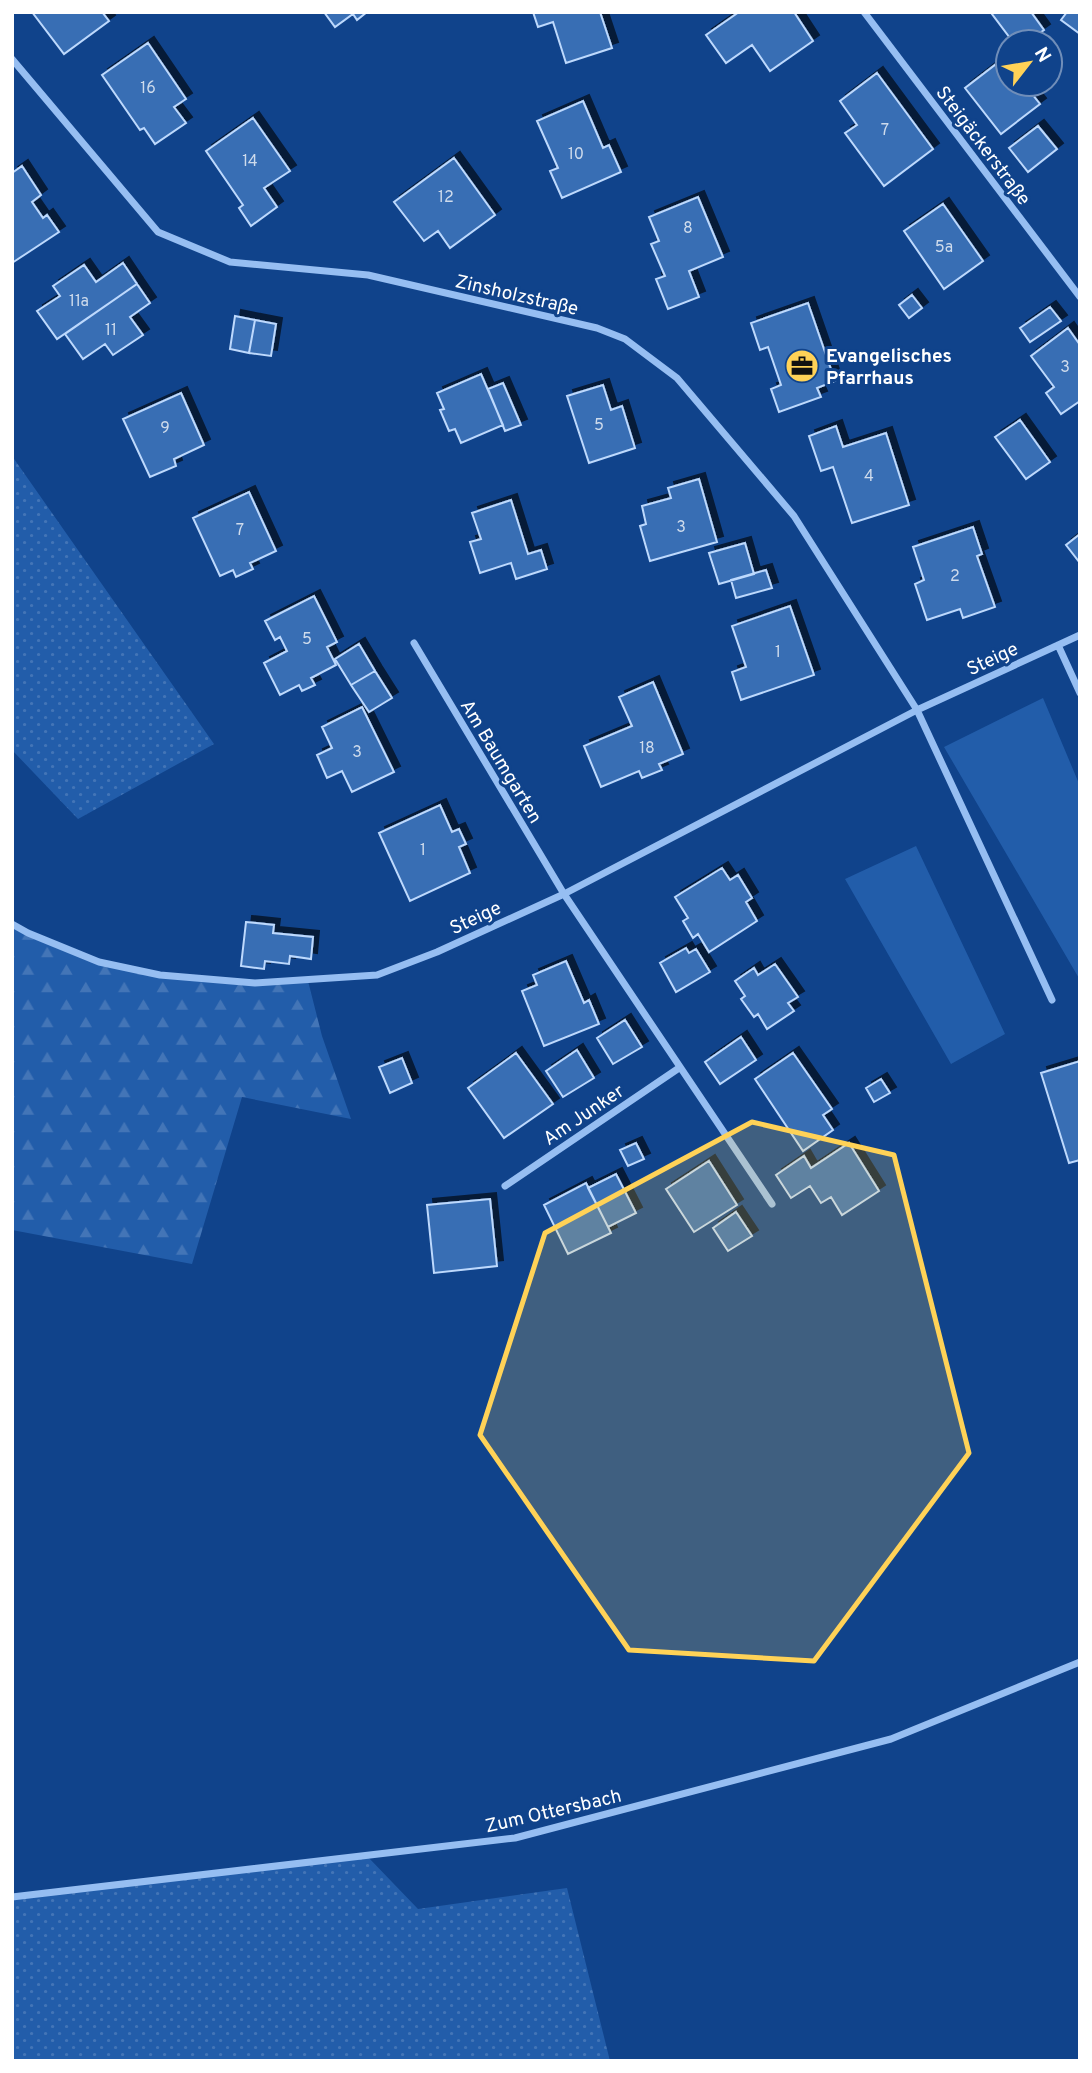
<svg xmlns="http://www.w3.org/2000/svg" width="1092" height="2073" font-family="Overpass,sans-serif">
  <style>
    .grass { fill: url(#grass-dots) }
    .forest { fill: url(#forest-firs) }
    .green { fill: #225daa }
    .building { fill: #396eb4; stroke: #bdd9fd; stroke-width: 2; filter: url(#shadow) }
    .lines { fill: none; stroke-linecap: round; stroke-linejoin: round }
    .minor { stroke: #96bef2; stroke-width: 7 }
    .marked { fill: #ffd257; fill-opacity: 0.2; stroke: #ffd257; stroke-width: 5; stroke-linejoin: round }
    .labels { text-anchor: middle; stroke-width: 6; stroke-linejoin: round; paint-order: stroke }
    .number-label { font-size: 16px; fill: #cedbec }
    .street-label { font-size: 19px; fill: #fff; stroke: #10438b }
    .poi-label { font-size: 19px; font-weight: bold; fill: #fff; stroke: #10438b; text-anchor: start }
  </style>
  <defs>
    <pattern id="grass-dots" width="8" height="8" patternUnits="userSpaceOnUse" patternTransform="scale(1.75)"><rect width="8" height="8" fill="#225daa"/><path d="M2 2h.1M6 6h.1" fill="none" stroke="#4375b7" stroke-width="1.8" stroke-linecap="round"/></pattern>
    <pattern id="forest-firs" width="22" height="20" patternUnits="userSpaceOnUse" patternTransform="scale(1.75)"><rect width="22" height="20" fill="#225daa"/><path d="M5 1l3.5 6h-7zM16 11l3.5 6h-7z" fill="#4375b7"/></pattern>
    <filter id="shadow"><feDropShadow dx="6" dy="-6" stdDeviation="0" flood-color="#0009"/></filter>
  </defs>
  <rect width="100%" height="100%" fill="#10438b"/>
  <path class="grass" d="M 12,456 L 214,744 L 78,819 L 12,750 Z
    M 367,1856 L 418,1909 L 567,1888 L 610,2061 L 12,2061 L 12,1897 Z"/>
  <path class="forest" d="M 12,924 C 41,936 71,954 101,962 C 167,981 239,984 308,981 L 322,1036 L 351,1119 L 242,1097 L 192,1264 L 12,1230 Z"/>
  <path class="green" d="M 1043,698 L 1080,786 L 1080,980 L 944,747 Z
    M 916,846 L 1005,1034 L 951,1064 L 845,879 Z"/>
  <path class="building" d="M 32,12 L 102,12 L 109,21 L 64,54 Z
    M 324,12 L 367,12 L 357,20 L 353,14 L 335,27 Z
    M 533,12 L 600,12 L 612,48 L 566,63 L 553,22 L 538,27 Z
    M 739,12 L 794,12 L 813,41 L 770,71 L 752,45 L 726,63 L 706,35 Z
    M 994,12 L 1031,12 L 1044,30 L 1027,42 L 1013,42 L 992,14 Z
    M 1067,12 L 1080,12 L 1080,34 L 1061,20 Z
    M 148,43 L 186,99 L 174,107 L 186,123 L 155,144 L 144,128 L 140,130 L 102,75 Z
    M 1004,58 L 1008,63 L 1008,84 L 1024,84 L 1040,104 L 1001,134 L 965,88 Z
    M 877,73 L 933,149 L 884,186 L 845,133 L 857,125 L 840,101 Z
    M 583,101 L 603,148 L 609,145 L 621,172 L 562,198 L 550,171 L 558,168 L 537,121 Z
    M 253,118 L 290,171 L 264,188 L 277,207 L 251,226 L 239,208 L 243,205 L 206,151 Z
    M 1038,126 L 1057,149 L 1028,172 L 1009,148 Z
    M 454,158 L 495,215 L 450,248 L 438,231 L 424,241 L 394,202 Z
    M 22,166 L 41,195 L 32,202 L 43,218 L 47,215 L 59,232 L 12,263 L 12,173 Z
    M 698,197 L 723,257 L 689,271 L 699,297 L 668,309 L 656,279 L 665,276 L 651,244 L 659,241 L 649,217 Z
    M 943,204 L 983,261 L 944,289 L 904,231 Z
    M 123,263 L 137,284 L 57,339 L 37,311 L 60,296 L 53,286 L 84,265 L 96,282 Z
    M 137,284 L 150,303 L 130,317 L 143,335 L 113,355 L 105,344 L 83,359 L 65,334 Z
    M 912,295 L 922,308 L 909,318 L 899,305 Z
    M 808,303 L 835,381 L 817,388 L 821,397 L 779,412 L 771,389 L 781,385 L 768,347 L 760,350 L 751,323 Z
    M 1050,307 L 1061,321 L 1030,342 L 1020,328 Z
    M 235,316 L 255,320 L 249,353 L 230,349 Z
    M 255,320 L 276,324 L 271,356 L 249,353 Z
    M 1068,328 L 1080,345 L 1080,401 L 1061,414 L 1046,393 L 1054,387 L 1031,356 Z
    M 481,374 L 503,425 L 461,443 L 455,429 L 449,431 L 440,410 L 444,409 L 437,393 Z
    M 503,383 L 521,425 L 505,431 L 488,389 Z
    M 603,385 L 611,410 L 622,406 L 635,448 L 589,463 L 567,396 Z
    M 181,393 L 204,445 L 174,459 L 176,466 L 150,477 L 123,419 Z
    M 1020,420 L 1050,462 L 1026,479 L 995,437 Z
    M 836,426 L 843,447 L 886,433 L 909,505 L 852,523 L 833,467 L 821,471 L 809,436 Z
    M 699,479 L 717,542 L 650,561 L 640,526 L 646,524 L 642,506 L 671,498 L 668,488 Z
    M 249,492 L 276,551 L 250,563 L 253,569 L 236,577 L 233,570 L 220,576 L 193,518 Z
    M 511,500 L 528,554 L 541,550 L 547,569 L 516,579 L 511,563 L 480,573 L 470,542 L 481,539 L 472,513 Z
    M 973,527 L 982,554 L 977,556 L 995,607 L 963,618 L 960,609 L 927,620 L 915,584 L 924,580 L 913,547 Z
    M 1080,534 L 1080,563 L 1066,545 Z
    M 745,543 L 754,574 L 719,584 L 709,553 Z
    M 766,570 L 772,588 L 736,598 L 731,580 Z
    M 314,596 L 337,642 L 327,647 L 336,665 L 311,678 L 315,685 L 302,691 L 299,685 L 280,695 L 264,663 L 287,651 L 280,637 L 275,640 L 265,621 Z
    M 790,606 L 814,675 L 741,700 L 732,672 L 746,667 L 732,626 Z
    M 359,644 L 375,671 L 351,685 L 335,659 Z
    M 375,671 L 392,698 L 369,712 L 351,685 Z
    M 653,682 L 683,754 L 659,764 L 662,770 L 642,778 L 639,771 L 601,787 L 584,746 L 632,726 L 619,697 Z
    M 362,707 L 394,772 L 352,792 L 342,771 L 327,778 L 317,755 L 332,748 L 322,727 Z
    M 440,805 L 452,832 L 459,829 L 466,844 L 459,847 L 470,873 L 410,901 L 379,833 Z
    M 722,868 L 730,880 L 738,875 L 752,898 L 746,902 L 757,921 L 709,952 L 698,934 L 693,938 L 683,921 L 688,918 L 675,897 Z
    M 246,922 L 274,925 L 273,933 L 313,937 L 311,959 L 290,956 L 289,964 L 265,961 L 264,969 L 241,966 Z
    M 686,948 L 689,953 L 696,949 L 710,972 L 676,992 L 660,963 Z
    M 566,961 L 584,1003 L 589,1000 L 599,1024 L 544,1046 L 522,991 L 537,985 L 533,975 Z
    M 775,964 L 798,997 L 788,1003 L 794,1011 L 767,1029 L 758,1014 L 754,1017 L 741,999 L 745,996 L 735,981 L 754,968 L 758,975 Z
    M 625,1020 L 642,1047 L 613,1064 L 597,1038 Z
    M 741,1037 L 756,1060 L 720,1084 L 705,1062 Z
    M 577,1050 L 594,1078 L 563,1097 L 546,1071 Z
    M 516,1053 L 553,1104 L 504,1138 L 468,1088 Z
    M 793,1053 L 832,1109 L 823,1115 L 833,1130 L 803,1151 L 755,1079 Z
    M 402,1058 L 412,1083 L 390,1093 L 379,1067 Z
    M 1080,1061 L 1080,1160 L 1069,1163 L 1041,1073 Z
    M 881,1079 L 890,1093 L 874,1102 L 866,1088 Z
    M 636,1143 L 644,1159 L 628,1166 L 620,1150 Z
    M 849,1143 L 879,1191 L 842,1215 L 831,1197 L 821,1203 L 810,1186 L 791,1198 L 776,1175 L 804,1156 L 811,1168 Z
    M 709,1161 L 737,1205 L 694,1232 L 666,1189 Z
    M 616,1174 L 636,1213 L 608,1227 L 588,1188 Z
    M 586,1183 L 611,1233 L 568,1254 L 544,1205 Z
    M 490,1199 L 497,1266 L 434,1273 L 427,1205 Z
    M 736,1212 L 752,1236 L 728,1251 L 713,1228 Z"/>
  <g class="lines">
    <path class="minor" d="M 864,12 L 1080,297
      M 12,59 L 158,232 L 230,262 L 368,275 L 597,328 L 625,339 L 677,378 L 794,516 L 917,710 L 1052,1000
      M 414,643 L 564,894 L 772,1204
      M 1058,645 L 1080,693
      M 12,924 L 28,933 L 99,962 L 160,975 L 255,983 L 377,975 L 437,952 L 564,894 L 917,710 L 1080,635
      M 505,1186 L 679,1068
      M 12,1897 L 515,1838 L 891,1739 L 1080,1662"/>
  </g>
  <path class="marked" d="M 752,1122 L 894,1155 L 969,1453 L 814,1661 L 629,1650 L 480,1435 L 545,1233 Z"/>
  <defs>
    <symbol id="office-disc" viewBox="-11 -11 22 22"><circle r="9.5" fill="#ffd257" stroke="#10438b"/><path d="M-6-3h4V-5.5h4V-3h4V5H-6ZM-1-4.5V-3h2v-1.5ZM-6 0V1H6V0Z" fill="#111"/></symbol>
  </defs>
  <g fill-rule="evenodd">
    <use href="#office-disc" x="783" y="347" width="38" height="38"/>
  </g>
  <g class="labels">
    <g class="number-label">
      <text x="148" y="93">16</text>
      <text x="885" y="135">7</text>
      <text x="576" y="159">10</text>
      <text x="250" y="166">14</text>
      <text x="446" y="202">12</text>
      <text x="688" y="233">8</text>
      <text x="944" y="252">5a</text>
      <text x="79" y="306">11a</text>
      <text x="111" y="335">11</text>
      <text x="1065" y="372">3</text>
      <text x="599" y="430">5</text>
      <text x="165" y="433">9</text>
      <text x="869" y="481">4</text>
      <text x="681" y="532">3</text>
      <text x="240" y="535">7</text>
      <text x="955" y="581">2</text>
      <text x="307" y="644">5</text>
      <text x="778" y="657">1</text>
      <text x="647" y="753">18</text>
      <text x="357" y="757">3</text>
      <text x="423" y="855">1</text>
    </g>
    <g class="street-label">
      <text transform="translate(984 145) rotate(53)" y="7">Steigäckerstraße</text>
      <text transform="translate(517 294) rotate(13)" y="7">Zinsholzstraße</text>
      <text transform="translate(992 658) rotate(-25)" y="7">Steige</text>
      <text transform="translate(502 761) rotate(59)" y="7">Am Baumgarten</text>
      <text transform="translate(475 917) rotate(-25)" y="7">Steige</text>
      <text transform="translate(583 1114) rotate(-34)" y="7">Am Junker</text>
      <text transform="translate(553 1810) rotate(-13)" y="7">Zum Ottersbach</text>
    </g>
    <g class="poi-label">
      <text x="826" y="362">Evangelisches<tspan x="826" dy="22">Pfarrhaus</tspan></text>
    </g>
  </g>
  <rect width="1092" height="2073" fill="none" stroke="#ffffff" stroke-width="28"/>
  <g transform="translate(1029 63) rotate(59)"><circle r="33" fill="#10438b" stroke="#708eb9" stroke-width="2"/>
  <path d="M0-5L12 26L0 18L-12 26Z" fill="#ffd257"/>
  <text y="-10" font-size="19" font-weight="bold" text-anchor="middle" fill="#ffffff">N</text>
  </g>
</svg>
